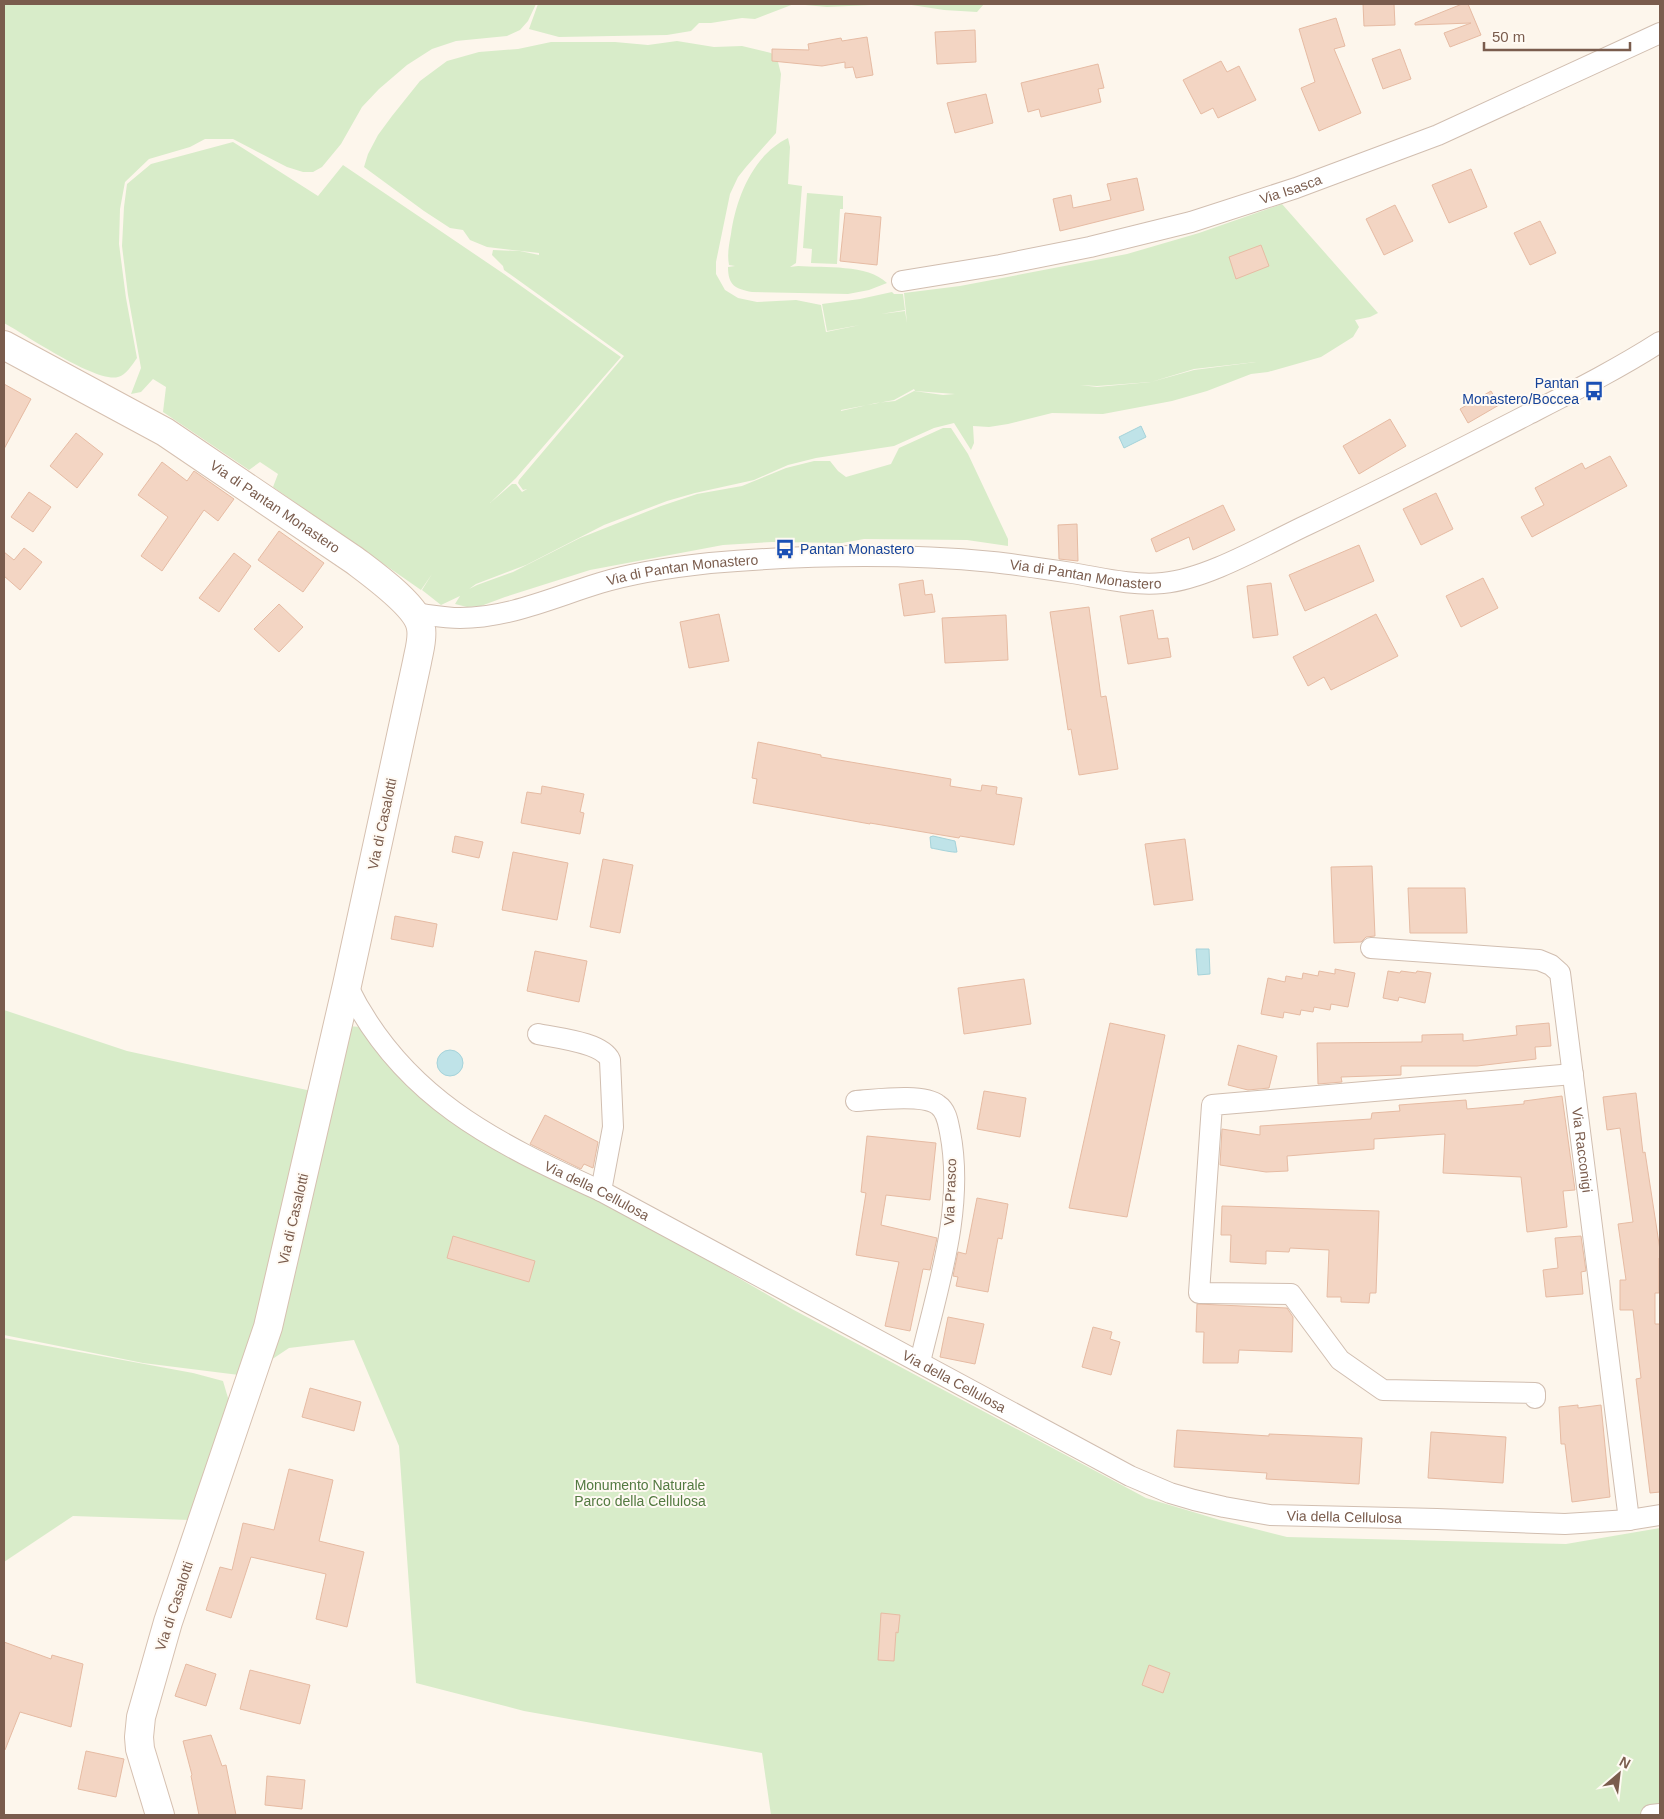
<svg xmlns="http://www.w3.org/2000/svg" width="1664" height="1819" font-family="Arial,sans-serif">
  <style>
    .green { fill: #d8ecc9; fill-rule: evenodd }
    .water { fill: #bfe3e8; stroke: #a5d3da }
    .building { fill: #f3d5c3; stroke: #e6bba3 }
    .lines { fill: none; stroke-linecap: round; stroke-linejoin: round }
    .street-casing { stroke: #d1beb0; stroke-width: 22 }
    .secondary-casing { stroke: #d6c0b0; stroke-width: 30 }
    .street { stroke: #fff; stroke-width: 20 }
    .secondary { stroke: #fff; stroke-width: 28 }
    .labels { text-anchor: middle; stroke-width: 4; stroke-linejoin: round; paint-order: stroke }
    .street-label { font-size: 14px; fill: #7a5c4d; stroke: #fffaf3 }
    .transit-label { font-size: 14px; fill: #164399; stroke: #fffaf3; text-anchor: end }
    .park-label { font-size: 14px; fill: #537a41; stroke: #fffaf3 }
  </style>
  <rect width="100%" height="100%" fill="#fdf6ec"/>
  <path class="green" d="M 4,4 L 536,4 L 528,21 L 520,30 L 507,36 L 456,41 L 432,49 L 407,65 L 379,89 L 362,107 L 341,144 L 322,167 L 313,172 L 303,172 L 287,167 L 233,139 L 205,139 L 190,147 L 149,159 L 125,182 L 120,209 L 119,244 L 126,298 L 137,358 C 132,365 126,375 118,377 C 96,383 26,335 4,323 Z
    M 538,4 L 893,4 L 827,7 L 794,4 L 755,19 L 742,18 L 711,23 L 699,23 L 691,31 L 667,35 L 559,37 L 529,29 Z
    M 905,4 L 984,4 L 977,12 L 944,10 Z
    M 677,41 L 714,47 L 742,46 L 771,53 L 777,58 L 781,74 L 776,133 L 746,167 L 738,177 L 730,194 L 716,262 L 716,274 L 725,290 L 738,298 L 757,302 L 796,300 L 821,305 L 826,332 L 860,325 L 827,331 L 822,304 L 860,299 L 892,292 L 894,294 L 903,294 L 905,310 L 881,314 L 905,311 L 907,323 L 904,293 L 960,286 L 1127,254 L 1199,233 L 1282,204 L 1378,313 L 1370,317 L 1355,320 L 1359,327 L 1353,337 L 1321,357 L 1268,372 L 1251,374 L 1207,391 L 1172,401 L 1103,414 L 1052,413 L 1008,424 L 989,427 L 973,426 L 974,443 L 971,450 L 954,423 L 934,428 L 894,446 L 816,458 L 788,465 L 754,480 L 695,493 L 667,501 L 604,525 L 526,565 L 476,584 L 469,589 L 477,585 L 513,572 L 580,538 L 661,506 L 697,494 L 742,486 L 786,468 L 814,461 L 830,461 L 838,471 L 846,477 L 891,464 L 899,448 L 943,428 L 951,428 L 968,454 L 1008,539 L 1008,546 L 967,540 L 864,539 L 842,543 L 772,542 L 723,545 L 590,570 L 505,597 L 481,606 L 467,607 L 455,604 L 460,596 L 441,605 L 422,590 L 432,574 L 421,590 L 273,487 L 278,474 L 260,462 L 249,470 L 163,412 L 166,387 L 153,379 L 141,392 L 131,394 L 141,368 L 128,295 L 122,246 L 124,207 L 127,184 L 151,164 L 233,142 L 318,196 L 343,165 L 504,274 L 621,357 L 516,478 L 490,503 L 512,484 L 516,484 L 522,492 L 527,489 L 523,490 L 518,483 L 519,480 L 624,356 L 504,270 L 503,266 L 492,255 L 493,250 L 520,251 L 539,255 L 539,253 L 487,247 L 470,240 L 463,230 L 450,228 L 424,211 L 364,167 L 368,154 L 378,135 L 392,116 L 420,81 L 447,61 L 479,52 L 518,49 L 551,42 L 615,42 L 648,45 ZM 1256,362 L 1194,370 L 1151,382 L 1097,387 L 1080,385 L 1097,386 L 1151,382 L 1194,369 ZM 914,389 L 915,391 L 955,394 L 943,395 L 914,391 L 895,401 L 876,403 L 841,411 L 841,410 L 894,400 Z
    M 788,138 L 790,147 L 788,184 L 802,186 L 796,263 L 790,267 L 798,266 C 824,268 868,264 887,283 L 869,290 L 848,294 L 752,292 C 735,289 728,285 728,267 L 735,266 L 729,265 C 727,255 729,244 731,234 C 736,198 753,155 788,138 Z
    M 807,193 L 843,196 L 843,209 L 840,209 L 837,264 L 811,263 L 812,249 L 803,248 Z
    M 4,1010 L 127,1051 L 330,1095 L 347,1026 L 361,1027 L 389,1062 L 668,1237 L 792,1309 L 1146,1498 L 1220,1520 L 1287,1537 L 1566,1544 L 1660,1528 L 1660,1815 L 771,1815 L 762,1753 L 524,1711 L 416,1683 L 399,1446 L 354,1340 L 289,1348 L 247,1376 L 143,1363 L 4,1335 Z
    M 4,1338 L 193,1373 L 223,1381 L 231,1408 L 190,1520 L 73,1516 L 4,1562 Z"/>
  <path class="water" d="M 1141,426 L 1146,437 L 1124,448 L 1119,437 Z
    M 933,836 L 955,841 L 957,852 C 954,853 937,849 931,848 L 930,837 Z
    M 1196,949 L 1209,949 L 1210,974 L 1198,975 Z
    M437 1063a13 13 0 1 1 26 0a13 13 0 1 1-26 0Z"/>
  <path class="building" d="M 1363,4 L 1394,4 L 1395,25 L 1364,26 Z
    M 1462,4 L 1468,4 L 1481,35 L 1450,47 L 1444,33 L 1471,23 L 1415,25 L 1415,23 Z
    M 1336,18 L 1345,46 L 1334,49 L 1361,113 L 1319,131 L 1301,88 L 1315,82 L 1299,29 Z
    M 975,30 L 976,62 L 937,64 L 935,32 Z
    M 867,37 L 873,75 L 856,78 L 853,67 L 845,68 L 845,62 L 822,66 L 772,61 L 772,49 L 809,50 L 808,44 L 841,38 L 842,41 Z
    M 1400,49 L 1411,79 L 1383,89 L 1372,59 Z
    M 1221,61 L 1227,72 L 1239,66 L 1256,100 L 1218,118 L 1213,108 L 1201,114 L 1183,80 Z
    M 1098,64 L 1104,88 L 1098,89 L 1101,102 L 1041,117 L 1039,109 L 1028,112 L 1021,83 Z
    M 986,94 L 993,123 L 955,133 L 947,103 Z
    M 1471,169 L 1487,207 L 1449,223 L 1432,185 Z
    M 1137,178 L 1144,210 L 1060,231 L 1053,199 L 1071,195 L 1073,208 L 1111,200 L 1107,184 Z
    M 1395,205 L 1413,241 L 1384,255 L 1366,219 Z
    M 845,213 L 881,217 L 877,265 L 840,261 Z
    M 1540,221 L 1556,253 L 1530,265 L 1514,233 Z
    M 1261,245 L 1269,266 L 1236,279 L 1229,257 Z
    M 4,384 L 31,399 L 4,449 Z
    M 1491,391 L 1499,405 L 1468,423 L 1460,409 Z
    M 1390,419 L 1406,446 L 1359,474 L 1343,446 Z
    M 76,433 L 103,454 L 77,488 L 50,466 Z
    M 1610,456 L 1627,486 L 1532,537 L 1521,517 L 1544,505 L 1535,488 L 1582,463 L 1585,469 Z
    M 162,462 L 187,481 L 194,471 L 234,499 L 218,521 L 204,510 L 162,571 L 141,556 L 168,517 L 138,495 Z
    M 29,492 L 51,507 L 33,532 L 11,517 Z
    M 1436,493 L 1453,529 L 1421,545 L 1403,509 Z
    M 1223,505 L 1235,530 L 1193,550 L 1189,537 L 1156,552 L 1151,539 Z
    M 1077,524 L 1078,561 L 1059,559 L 1058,525 Z
    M 279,531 L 324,563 L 303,592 L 258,560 Z
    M 1359,545 L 1374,581 L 1305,611 L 1289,575 Z
    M 24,548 L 42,562 L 20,590 L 4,576 L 4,552 L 14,560 Z
    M 234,553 L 251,566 L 219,612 L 199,598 Z
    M 1483,578 L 1498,608 L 1461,627 L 1446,596 Z
    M 923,580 L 925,595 L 932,594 L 935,612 L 904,616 L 899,584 Z
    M 1271,583 L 1278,635 L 1253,638 L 1247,586 Z
    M 279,604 L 303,627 L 279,652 L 254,629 Z
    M 1089,607 L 1101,697 L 1106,696 L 1118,769 L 1079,775 L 1071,729 L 1068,730 L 1050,612 Z
    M 1153,610 L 1158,639 L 1168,638 L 1171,657 L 1128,664 L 1120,616 Z
    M 719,614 L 729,661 L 689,668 L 680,622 Z
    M 1376,614 L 1398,656 L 1331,690 L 1324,677 L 1308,686 L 1293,657 Z
    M 1006,615 L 1008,660 L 945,663 L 942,618 Z
    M 758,742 L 821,755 L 821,757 L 951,779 L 950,786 L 981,791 L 982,785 L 997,787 L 996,794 L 1022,798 L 1014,845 L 960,836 L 959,838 L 870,823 L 870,824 L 753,803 L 757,779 L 752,778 Z
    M 542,786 L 584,794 L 580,812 L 584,813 L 580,834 L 521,823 L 527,792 L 541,794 Z
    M 455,836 L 483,842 L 479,858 L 452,852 Z
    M 1185,839 L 1193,900 L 1154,905 L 1145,844 Z
    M 513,852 L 568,863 L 557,920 L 502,910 Z
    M 603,859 L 633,865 L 620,933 L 590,927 Z
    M 1372,866 L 1375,936 L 1366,937 L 1361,942 L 1334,943 L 1331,867 Z
    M 1408,888 L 1465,888 L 1467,933 L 1410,933 Z
    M 395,916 L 437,924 L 433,947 L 391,939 Z
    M 535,951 L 587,961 L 579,1002 L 527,991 Z
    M 1335,969 L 1355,973 L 1348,1007 L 1331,1004 L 1330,1010 L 1314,1007 L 1313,1012 L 1301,1010 L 1300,1015 L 1284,1012 L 1283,1018 L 1261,1014 L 1268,978 L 1285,982 L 1286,976 L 1302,979 L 1303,973 L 1318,976 L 1319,971 L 1335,974 Z
    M 1388,971 L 1400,973 L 1401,971 L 1416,973 L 1417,971 L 1431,973 L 1425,1003 L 1399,997 L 1398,1001 L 1383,998 Z
    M 1024,979 L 1031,1024 L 964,1034 L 958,988 Z
    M 1110,1023 L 1165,1035 L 1127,1217 L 1069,1208 Z
    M 1549,1023 L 1551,1046 L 1535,1047 L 1536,1059 L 1477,1066 L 1401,1066 L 1401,1075 L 1341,1077 L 1342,1082 L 1318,1084 L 1317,1043 L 1422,1042 L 1422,1035 L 1463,1034 L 1463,1041 L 1517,1035 L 1516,1026 Z
    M 1238,1045 L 1277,1056 L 1269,1088 L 1248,1090 L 1228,1085 Z
    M 984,1091 L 1026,1098 L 1020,1137 L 977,1129 Z
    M 1636,1093 L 1643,1153 L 1645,1152 L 1660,1250 L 1660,1258 L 1659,1258 L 1659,1293 L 1655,1293 L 1655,1324 L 1660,1324 L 1660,1492 L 1650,1493 L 1636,1379 L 1641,1378 L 1633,1310 L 1620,1310 L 1620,1280 L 1626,1280 L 1618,1224 L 1633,1222 L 1620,1128 L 1607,1130 L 1603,1097 Z
    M 1562,1096 L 1575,1190 L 1563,1191 L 1567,1227 L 1527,1232 L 1521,1177 L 1443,1173 L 1445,1134 L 1374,1139 L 1374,1149 L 1287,1156 L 1288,1171 L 1266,1172 L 1220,1165 L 1222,1129 L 1260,1135 L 1260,1126 L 1371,1119 L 1372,1113 L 1400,1111 L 1399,1105 L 1466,1100 L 1467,1109 L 1524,1104 L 1524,1101 Z
    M 545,1115 L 598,1142 L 593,1168 L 584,1164 L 581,1169 L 530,1144 Z
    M 867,1136 L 936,1143 L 930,1200 L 886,1195 L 881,1225 L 937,1238 L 930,1270 L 923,1269 L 910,1331 L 885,1326 L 899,1262 L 856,1255 L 866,1193 L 861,1192 Z
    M 977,1198 L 1008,1204 L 1002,1239 L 998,1238 L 988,1292 L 956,1286 L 958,1277 L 953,1276 L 958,1252 L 966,1254 Z
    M 1222,1206 L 1379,1211 L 1376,1293 L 1370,1293 L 1369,1303 L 1341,1302 L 1341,1297 L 1327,1297 L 1329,1250 L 1290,1248 L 1289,1252 L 1266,1251 L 1266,1264 L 1230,1262 L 1231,1235 L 1221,1235 Z
    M 453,1236 L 535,1261 L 529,1282 L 447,1258 Z
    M 1581,1236 L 1586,1271 L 1581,1272 L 1583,1294 L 1546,1297 L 1543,1270 L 1558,1268 L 1555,1238 Z
    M 1197,1304 L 1287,1308 L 1293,1317 L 1292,1352 L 1239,1350 L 1238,1363 L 1203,1363 L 1204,1332 L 1196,1332 Z
    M 948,1317 L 984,1324 L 975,1364 L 940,1357 Z
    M 1093,1327 L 1112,1332 L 1110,1339 L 1120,1342 L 1111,1375 L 1082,1367 Z
    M 310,1388 L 361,1402 L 354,1431 L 302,1417 Z
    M 1578,1405 L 1578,1408 L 1601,1405 L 1610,1497 L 1572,1502 L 1565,1444 L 1561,1444 L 1559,1407 Z
    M 1177,1430 L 1269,1436 L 1269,1434 L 1362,1438 L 1359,1484 L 1266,1479 L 1267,1473 L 1174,1467 Z
    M 1431,1432 L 1506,1437 L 1503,1483 L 1428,1478 Z
    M 289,1469 L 333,1480 L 319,1541 L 364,1552 L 347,1627 L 316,1619 L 326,1574 L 251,1557 L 231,1618 L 206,1610 L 220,1567 L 232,1570 L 243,1523 L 274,1530 Z
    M 881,1613 L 900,1615 L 898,1633 L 896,1632 L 894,1661 L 878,1660 Z
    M 4,1642 L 51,1659 L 52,1655 L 83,1664 L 71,1727 L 20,1712 L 5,1750 L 4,1749 Z
    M 186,1664 L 216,1674 L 206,1706 L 175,1696 Z
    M 1149,1665 L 1170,1673 L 1163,1693 L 1142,1685 Z
    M 250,1670 L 310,1685 L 300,1724 L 240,1709 Z
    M 211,1735 L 222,1766 L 226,1765 L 236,1815 L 199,1815 L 191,1776 L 192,1775 L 183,1741 Z
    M 86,1751 L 124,1759 L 116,1797 L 78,1789 Z
    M 267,1776 L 305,1780 L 302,1809 L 265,1805 Z"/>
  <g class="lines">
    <defs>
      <g id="street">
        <path id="s1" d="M 902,281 L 1000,265 L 1090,247 L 1191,222 L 1296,188 L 1438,135 L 1660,33"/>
        <path id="s2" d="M 414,613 C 430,615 445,618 460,618 C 509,618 554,597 600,583 C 636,572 673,567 710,563 C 804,555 900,553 993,562 C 1020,565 1046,569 1072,573 C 1102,578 1132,586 1163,583 C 1208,579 1268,543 1309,524 C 1383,489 1455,452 1527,415 C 1572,392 1618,369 1660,342"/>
        <path id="s3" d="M 1371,948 L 1539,960 L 1551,965 L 1560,973 L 1629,1520"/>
        <path id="s4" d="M 347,985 C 401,1097 494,1142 601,1191 L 1130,1476 L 1170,1493 L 1194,1500 L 1224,1507 L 1270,1515 L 1437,1519 L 1565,1524 L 1629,1520 L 1660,1515"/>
        <path d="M 538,1034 C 556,1038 602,1042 610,1060 L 613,1127 L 601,1191"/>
        <path d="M 856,1101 C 875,1100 923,1093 938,1105 C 947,1111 948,1123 950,1132 C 965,1209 937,1289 920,1362"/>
        <path d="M 1535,1398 L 1535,1393 L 1383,1390 L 1340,1360 L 1291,1294 L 1199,1293 L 1212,1105 L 1573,1074"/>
        <path d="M 1651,1815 L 1660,1814"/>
      </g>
      <g id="secondary">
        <path id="s5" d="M 4,345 L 165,432 L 354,560 C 371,573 418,606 421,628 C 423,639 419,651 417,662 L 347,985 L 268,1327 L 168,1622 L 141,1717 L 139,1737 L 140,1749 L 160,1815"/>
      </g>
    </defs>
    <use href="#street" class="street-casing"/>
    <use href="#secondary" class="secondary-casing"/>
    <use href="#street" class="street"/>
    <use href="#secondary" class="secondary"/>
  </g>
  <defs>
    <symbol id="bus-bare" viewBox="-9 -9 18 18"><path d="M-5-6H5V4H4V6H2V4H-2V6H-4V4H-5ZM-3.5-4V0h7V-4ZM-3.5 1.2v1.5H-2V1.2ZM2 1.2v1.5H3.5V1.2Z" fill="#1a4fb4" stroke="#fffaf3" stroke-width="2.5" paint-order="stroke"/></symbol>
  </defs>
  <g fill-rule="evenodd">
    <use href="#bus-bare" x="1580" y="377" width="28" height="28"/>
    <use href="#bus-bare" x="771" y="535" width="28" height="28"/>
  </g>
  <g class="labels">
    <g class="street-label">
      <text dy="5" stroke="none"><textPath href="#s1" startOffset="400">Via Isasca</textPath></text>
      <text dy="5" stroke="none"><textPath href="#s5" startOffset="316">Via di Pantan Monastero</textPath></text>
      <text dy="5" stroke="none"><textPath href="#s2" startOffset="275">Via di Pantan Monastero</textPath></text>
      <text dy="5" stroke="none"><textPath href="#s2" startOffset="680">Via di Pantan Monastero</textPath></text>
      <text transform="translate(382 824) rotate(-78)" y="5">Via di Casalotti</text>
      <text dy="5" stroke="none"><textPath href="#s3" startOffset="372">Via Racconigi</textPath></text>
      <text dy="5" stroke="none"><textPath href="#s4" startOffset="331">Via della Cellulosa</textPath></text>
      <text transform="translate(950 1192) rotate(-88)" y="5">Via Prasco</text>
      <text transform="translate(293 1219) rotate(-77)" y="5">Via di Casalotti</text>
      <text dy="5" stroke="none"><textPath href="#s4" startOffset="736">Via della Cellulosa</textPath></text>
      <text dy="5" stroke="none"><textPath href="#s4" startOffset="1156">Via della Cellulosa</textPath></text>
      <text transform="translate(174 1606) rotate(-72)" y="5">Via di Casalotti</text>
    </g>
    <g class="transit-label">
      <text x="1579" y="388">Pantan<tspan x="1579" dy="16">Monastero/Boccea</tspan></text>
      <text x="800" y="554" text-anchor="start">Pantan Monastero</text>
    </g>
    <g class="park-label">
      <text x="640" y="1490">Monumento Naturale<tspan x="640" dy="16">Parco della Cellulosa</tspan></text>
    </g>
  </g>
  <rect width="1664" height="1819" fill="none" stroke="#7a5c4d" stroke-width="10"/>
  <g transform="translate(1619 1774) rotate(28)" stroke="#fffaf3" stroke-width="4" paint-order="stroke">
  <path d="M0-4L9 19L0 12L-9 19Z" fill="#7a5c4d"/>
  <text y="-8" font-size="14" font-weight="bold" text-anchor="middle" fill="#7a5c4d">N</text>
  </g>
  <path d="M1484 42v8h146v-8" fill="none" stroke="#7a5c4d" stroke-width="2.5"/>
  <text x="1492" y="42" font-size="15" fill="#7a5c4d" stroke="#fffaf3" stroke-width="4" paint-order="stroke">50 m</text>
</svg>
